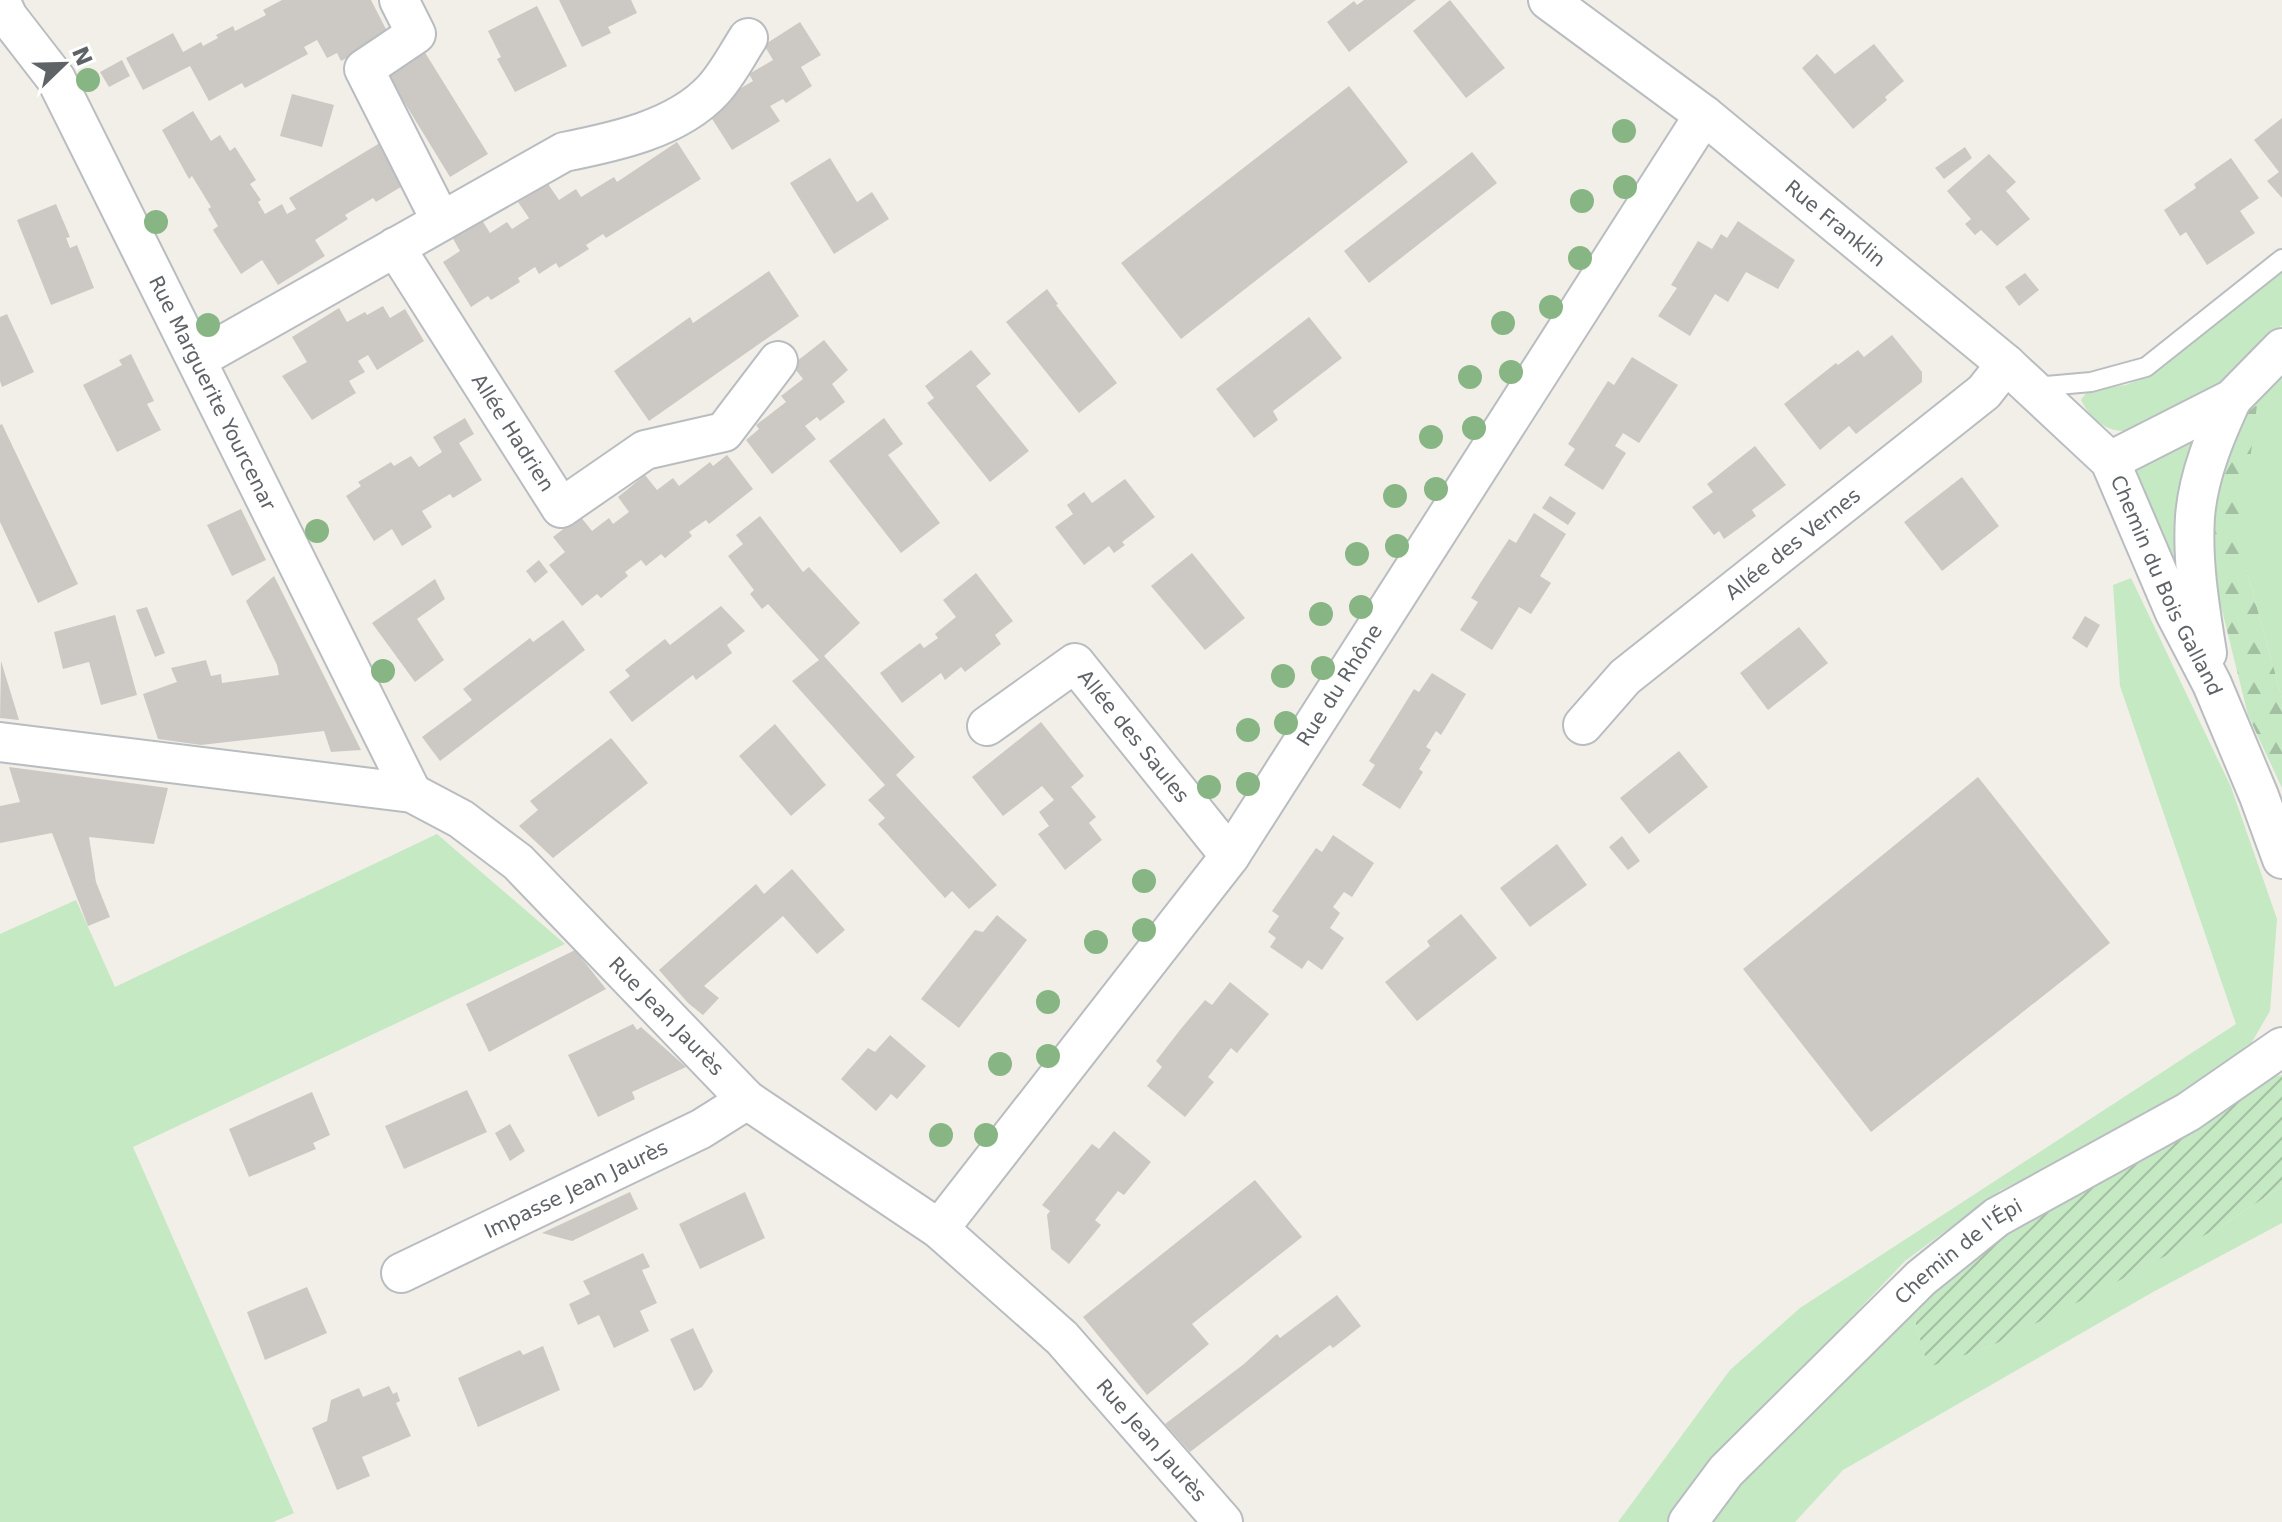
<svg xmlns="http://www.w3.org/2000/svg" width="2282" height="1522" font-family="'DejaVu Sans',sans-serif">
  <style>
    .grass { fill: #c5e9c3 }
    .forest { fill: url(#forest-firs) }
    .garden { fill: url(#garden-furrows) }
    .building { fill: #ccc9c4 }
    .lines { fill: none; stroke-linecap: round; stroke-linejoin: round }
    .service-casing { stroke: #b9bdc1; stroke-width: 22 }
    .minor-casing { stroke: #b9bdc1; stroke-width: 42 }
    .service { stroke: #fff; stroke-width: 18 }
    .minor { stroke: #fff; stroke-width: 38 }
    .tree { fill: #87b583 }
    .labels { text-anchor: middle; stroke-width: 8; stroke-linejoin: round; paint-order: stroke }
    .street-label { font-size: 20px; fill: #5e6368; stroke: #fff }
  </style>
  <defs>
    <pattern id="forest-firs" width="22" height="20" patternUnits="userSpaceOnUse" patternTransform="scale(2)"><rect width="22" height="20" fill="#c5e9c3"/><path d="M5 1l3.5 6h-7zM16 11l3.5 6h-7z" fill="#a3c0a2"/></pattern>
    <pattern id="garden-furrows" width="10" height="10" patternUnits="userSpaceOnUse" patternTransform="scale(2)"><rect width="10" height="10" fill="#c5e9c3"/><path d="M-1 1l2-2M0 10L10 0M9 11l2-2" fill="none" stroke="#a3c0a2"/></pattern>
  </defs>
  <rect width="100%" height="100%" fill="#f1efe7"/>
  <path class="grass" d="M 2282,271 L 2282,325 C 2243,363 2126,489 2081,400 L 2089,389 L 2126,385 L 2152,374 Z
    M 2282,365 L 2282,698 L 2246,568 L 2245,414 L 2252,396 Z
    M 2208,419 L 2192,603 L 2134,473 L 2135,468 Z
    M 2131,578 L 2231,787 L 2277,919 L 2270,1011 L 2249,1047 L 2190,1092 L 2120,1133 L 2001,1190 L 1905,1261 L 1761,1412 L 1675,1522 L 1618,1522 L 1730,1370 L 1800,1308 L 2236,1024 L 2120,686 L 2113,585 Z
    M 437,834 L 565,944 L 133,1147 L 294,1513 L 273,1522 L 0,1522 L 0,934 L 76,900 L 115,987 Z
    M 2282,1186 L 2282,1223 L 2153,1292 L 1843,1470 L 1795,1522 L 1700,1522 L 1925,1292 L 1915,1321 L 1928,1366 L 1989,1347 L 2220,1227 Z"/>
  <path class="forest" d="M 2257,405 L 2246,492 L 2246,568 L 2282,698 L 2282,788 L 2248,715 L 2214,578 L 2210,534 L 2219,473 L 2245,414 Z"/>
  <path class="garden" d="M 2282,1075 L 2282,1186 L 2220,1227 L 2088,1297 L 1989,1347 L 1928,1367 L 1915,1321 L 1925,1292 L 2023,1219 L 2258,1079 Z"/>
  <path class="building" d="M 282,0 L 371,0 L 389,35 L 341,61 L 337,53 L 327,58 L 317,40 L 304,47 L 308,54 L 245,88 L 242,83 L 209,101 L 190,66 L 143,90 L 126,58 L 173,33 L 183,52 L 201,42 L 203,46 L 218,38 L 216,35 L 233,26 L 235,31 L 266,15 L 263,10 Z
    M 559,0 L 631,0 L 637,13 L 608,27 L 611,33 L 582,47 Z
    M 1364,0 L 1416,0 L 1349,52 L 1327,22 L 1354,1 L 1357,5 Z
    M 1450,0 L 1505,68 L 1466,98 L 1413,31 Z
    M 537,6 L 567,66 L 515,92 L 497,59 L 501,57 L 488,31 Z
    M 800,22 L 821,55 L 801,67 L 812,86 L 786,103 L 783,99 L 770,106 L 780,121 L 732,150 L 709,114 L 721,100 L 753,81 L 749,74 L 773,60 L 764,45 Z
    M 1874,44 L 1904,81 L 1885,97 L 1887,100 L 1853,129 L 1802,68 L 1817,54 L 1835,74 Z
    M 424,51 L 488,154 L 450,177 L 387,74 Z
    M 122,60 L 130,76 L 109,87 L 100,72 Z
    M 1349,86 L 1408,162 L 1181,339 L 1121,263 Z
    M 292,94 L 334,105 L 322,147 L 280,136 Z
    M 193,111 L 211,141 L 220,135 L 230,151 L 235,147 L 256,180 L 250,184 L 261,200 L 258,202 L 265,214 L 282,204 L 287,214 L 296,209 L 289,198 L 383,141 L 409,182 L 376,202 L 373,198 L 345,215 L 348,219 L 315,240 L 325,256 L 278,285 L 262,260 L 241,274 L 213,230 L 218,226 L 208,209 L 211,207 L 192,176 L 189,179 L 162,130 Z
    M 2282,118 L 2282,198 L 2267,181 L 2279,172 L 2254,140 Z
    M 677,142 L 701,179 L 606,238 L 603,234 L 586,245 L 589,249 L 559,268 L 556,263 L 539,274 L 535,267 L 518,278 L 520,282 L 491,300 L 488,296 L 471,307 L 443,262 L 460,251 L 451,235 L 480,217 L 490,233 L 507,222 L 512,229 L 529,218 L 518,202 L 548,184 L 559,200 L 576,189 L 581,197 L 614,177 L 617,182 Z
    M 1965,147 L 1972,158 L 1944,179 L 1935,168 Z
    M 1472,152 L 1497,183 L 1369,283 L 1344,251 Z
    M 1989,154 L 2016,182 L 2006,191 L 2030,219 L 1997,246 L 1981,230 L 1975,235 L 1965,224 L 1971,219 L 1947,191 Z
    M 830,158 L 857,202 L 872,192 L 889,219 L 834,254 L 790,183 Z
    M 2231,158 L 2259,198 L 2240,211 L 2255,233 L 2207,265 L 2186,232 L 2180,236 L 2164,210 L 2196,188 L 2194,184 Z
    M 56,204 L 70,237 L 66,238 L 70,248 L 77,245 L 94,288 L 51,305 L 17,220 Z
    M 1738,221 L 1795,260 L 1778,289 L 1746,272 L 1728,302 L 1715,294 L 1690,336 L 1658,316 L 1677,288 L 1671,285 L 1698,241 L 1712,249 L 1721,234 L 1727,238 Z
    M 769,271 L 799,316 L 649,421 L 614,371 L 690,317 L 693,323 Z
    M 2025,273 L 2039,290 L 2019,306 L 2005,287 Z
    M 1047,289 L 1058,304 L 1056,305 L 1117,383 L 1079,413 L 1006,322 Z
    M 383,306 L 390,318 L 405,309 L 424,341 L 377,370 L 368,355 L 358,361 L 365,372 L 349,381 L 356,393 L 312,420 L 282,376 L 307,362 L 292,337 L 339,308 L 347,322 L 365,312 L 367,315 Z
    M 7,314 L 34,372 L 2,387 L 0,381 L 0,317 Z
    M 1309,317 L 1342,358 L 1273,411 L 1278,420 L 1254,438 L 1216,389 Z
    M 1892,335 L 1922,372 L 1922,382 L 1856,434 L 1849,426 L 1820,450 L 1784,404 L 1836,363 L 1838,365 L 1858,350 L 1864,357 Z
    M 824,340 L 848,370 L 832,384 L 845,402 L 820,421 L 817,417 L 805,426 L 816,439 L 772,474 L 746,440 L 759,429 L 756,425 L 786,402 L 781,396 L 803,379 L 792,365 Z
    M 971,350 L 991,374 L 976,386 L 1029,451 L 990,482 L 927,403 L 934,398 L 925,386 Z
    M 131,354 L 154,401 L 147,404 L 161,430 L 117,452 L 83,385 L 122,365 L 119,360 Z
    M 1632,357 L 1678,385 L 1639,443 L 1623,433 L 1615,446 L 1626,453 L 1603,490 L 1564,465 L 1575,449 L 1568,444 L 1608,381 L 1614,385 Z
    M 465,418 L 474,434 L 459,443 L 482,480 L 453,498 L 450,494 L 422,511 L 432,527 L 402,546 L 392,529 L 374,541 L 346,496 L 361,486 L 358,482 L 391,462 L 394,466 L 411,456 L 419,467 L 442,452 L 433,437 Z
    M 884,418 L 903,444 L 888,455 L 940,523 L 901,553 L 829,461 Z
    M 2,424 L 78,584 L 38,603 L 0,522 L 0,425 Z
    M 1755,446 L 1786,485 L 1752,510 L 1756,516 L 1724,539 L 1719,531 L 1714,535 L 1692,507 L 1713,492 L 1707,484 Z
    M 727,455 L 753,489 L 709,524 L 706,520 L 689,532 L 692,536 L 665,558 L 661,554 L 646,566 L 641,560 L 625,572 L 628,576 L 601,598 L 597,594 L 582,606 L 549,565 L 565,552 L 553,537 L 580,516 L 592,531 L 609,518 L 613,524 L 629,512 L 618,497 L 645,475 L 657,490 L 673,478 L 679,486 L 710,462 L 713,466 Z
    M 1962,477 L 1999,526 L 1942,571 L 1904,522 Z
    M 1125,479 L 1155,517 L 1122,542 L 1125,545 L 1114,553 L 1109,546 L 1084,565 L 1055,527 L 1073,514 L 1067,505 L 1084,492 L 1092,503 Z
    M 1550,496 L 1576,513 L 1568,525 L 1542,508 Z
    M 241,509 L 266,560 L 232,576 L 207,525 Z
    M 1534,513 L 1566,534 L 1540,576 L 1551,583 L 1531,614 L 1519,607 L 1492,650 L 1460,630 L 1478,602 L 1471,598 L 1481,582 L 1509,539 L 1516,543 Z
    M 760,516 L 803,572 L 809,567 L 860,623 L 824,656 L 915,757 L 896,775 L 997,885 L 969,909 L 952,891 L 945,898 L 878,824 L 885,818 L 868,800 L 885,785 L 792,681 L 819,660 L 768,604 L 762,609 L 750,594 L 754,590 L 728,556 L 743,544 L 736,535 Z
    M 1192,553 L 1245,618 L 1205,650 L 1151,586 Z
    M 539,560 L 548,572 L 535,583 L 526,571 Z
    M 976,573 L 1013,621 L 995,635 L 1001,644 L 965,672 L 961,667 L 945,680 L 941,673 L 902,703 L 880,673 L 920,643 L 924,648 L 938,638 L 935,634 L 956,617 L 943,600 Z
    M 274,576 L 361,750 L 331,752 L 324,731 L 201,745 L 158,739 L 143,694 L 177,682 L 171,668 L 206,660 L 211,676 L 221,674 L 222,683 L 279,675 L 277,665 L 246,601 Z
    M 435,579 L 445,599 L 417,619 L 444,660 L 415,682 L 372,623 Z
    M 721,606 L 745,631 L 727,645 L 732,653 L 696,680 L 693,675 L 632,722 L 609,692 L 630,676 L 625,670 L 665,639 L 670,645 Z
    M 147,607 L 165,653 L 155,657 L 136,610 Z
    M 115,615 L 137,695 L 101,705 L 89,662 L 63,669 L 54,632 Z
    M 2085,616 L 2100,625 L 2087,648 L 2072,638 Z
    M 563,620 L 585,650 L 440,761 L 422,737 L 472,700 L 463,689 L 530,638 L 533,642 Z
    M 1799,627 L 1828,663 L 1768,710 L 1740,673 Z
    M 1,661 L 19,720 L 0,718 Z
    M 1432,673 L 1466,694 L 1441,735 L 1436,731 L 1426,747 L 1431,750 L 1419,769 L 1423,772 L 1400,809 L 1362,785 L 1375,765 L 1369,761 L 1391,726 L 1414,689 L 1419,692 Z
    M 1041,722 L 1084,776 L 1071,787 L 1096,817 L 1089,823 L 1102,840 L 1065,870 L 1038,834 L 1049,826 L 1039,812 L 1054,800 L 1042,786 L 1003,816 L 972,777 Z
    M 775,724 L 826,785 L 791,816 L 739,756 Z
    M 611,738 L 648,783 L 553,858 L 519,826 L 538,810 L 530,801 Z
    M 1679,751 L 1708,787 L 1649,834 L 1620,798 Z
    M 9,767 L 168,788 L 154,844 L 89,837 L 96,882 L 110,917 L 88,926 L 52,833 L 0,843 L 0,806 L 20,802 Z
    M 1978,777 L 2110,943 L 1871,1132 L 1743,969 Z
    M 1333,835 L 1374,863 L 1352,897 L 1344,892 L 1333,907 L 1340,913 L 1330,928 L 1344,938 L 1322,970 L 1308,960 L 1302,969 L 1270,947 L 1276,938 L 1268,932 L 1279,916 L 1272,911 L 1316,848 L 1322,852 Z
    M 1622,836 L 1640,861 L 1628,870 L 1609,847 Z
    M 1557,844 L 1587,885 L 1530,927 L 1500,888 Z
    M 792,869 L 845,930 L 817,954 L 783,916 L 704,986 L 719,998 L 703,1015 L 688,1003 L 659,970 L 756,884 L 764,894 Z
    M 1461,914 L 1497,958 L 1417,1021 L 1385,982 L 1430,946 L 1427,941 Z
    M 997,915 L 1027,940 L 959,1028 L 921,999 L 975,930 L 983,932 Z
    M 575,950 L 606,989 L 489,1052 L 466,1004 Z
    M 1230,982 L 1269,1014 L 1237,1053 L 1231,1048 L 1208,1077 L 1214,1082 L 1185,1117 L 1147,1086 L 1162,1067 L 1156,1061 L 1180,1030 L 1205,1000 L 1212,1005 Z
    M 633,1024 L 637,1030 L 641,1027 L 686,1067 L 632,1092 L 635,1099 L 598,1117 L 568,1055 Z
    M 890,1035 L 926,1066 L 897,1099 L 891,1094 L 876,1111 L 841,1079 L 868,1048 L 875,1052 Z
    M 467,1090 L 487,1132 L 404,1169 L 385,1126 Z
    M 312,1092 L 330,1135 L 313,1143 L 316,1149 L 249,1177 L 229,1129 Z
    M 510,1124 L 525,1151 L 510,1161 L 495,1133 Z
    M 1114,1131 L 1151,1162 L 1124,1195 L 1118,1191 L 1095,1220 L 1101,1225 L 1069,1264 L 1051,1249 L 1047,1215 L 1050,1211 L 1042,1205 L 1092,1144 L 1099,1149 Z
    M 1255,1180 L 1302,1237 L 1192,1324 L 1209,1344 L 1147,1395 L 1083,1317 Z
    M 630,1192 L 638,1209 L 572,1241 L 542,1233 Z
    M 745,1192 L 765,1238 L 700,1269 L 679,1224 Z
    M 643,1253 L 650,1267 L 642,1270 L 657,1303 L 640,1311 L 649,1331 L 614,1348 L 599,1315 L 578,1325 L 569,1304 L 590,1294 L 583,1281 Z
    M 307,1287 L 327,1333 L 265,1360 L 247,1312 Z
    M 1337,1295 L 1361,1326 L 1333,1348 L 1330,1345 L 1190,1452 L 1165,1424 L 1244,1364 L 1277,1334 L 1280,1338 Z
    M 693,1328 L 713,1371 L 702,1387 L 694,1391 L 670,1339 Z
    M 543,1346 L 560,1390 L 478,1427 L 458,1378 L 520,1350 L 523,1355 Z
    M 389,1386 L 393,1394 L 397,1392 L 400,1401 L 396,1403 L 411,1436 L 362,1457 L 370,1476 L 337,1490 L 312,1428 L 327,1421 L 331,1400 L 359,1388 L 363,1397 Z"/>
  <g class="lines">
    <defs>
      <path id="service" d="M 2035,387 L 2091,382 L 2146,367 L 2282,259"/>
      <g id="minor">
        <path id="s1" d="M 0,0 L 8,17 L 56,79 L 412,793"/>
        <path d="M 399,0 L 416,34 L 364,69 L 441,221"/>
        <path id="s2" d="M 1548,0 L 1704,115 L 2006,364 L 2110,461 L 2175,613 L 2212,684 L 2259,796 L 2282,859"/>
        <path id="s3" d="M 395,247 L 561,508 L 645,450 L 724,432 L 778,361"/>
        <path d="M 198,359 L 564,152 C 614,142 677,129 713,90 C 727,75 737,55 748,38"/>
        <path d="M 2110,461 L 2232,399 L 2282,348"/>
        <path d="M 2207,653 C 2200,609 2192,562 2195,517 C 2198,476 2215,436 2232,399"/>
        <path id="s4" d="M 1583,725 L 1625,677 L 1984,392 L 2006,364"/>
        <path id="s5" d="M 987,726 L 1075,663 L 1230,856"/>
        <path id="s6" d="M 0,742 L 412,793 L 461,819 L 518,862 L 747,1100 L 939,1229 L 1062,1338 L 1223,1522"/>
        <path id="s7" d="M 939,1229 L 1230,856 L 1704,115"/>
        <path id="s8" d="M 401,1273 L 701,1129 L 747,1100"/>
        <path id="s9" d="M 1688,1522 L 1726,1471 L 1921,1278 L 1997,1217 L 2188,1112 L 2282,1047"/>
      </g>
    </defs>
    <use href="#service" class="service-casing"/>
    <use href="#minor" class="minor-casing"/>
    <use href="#service" class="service"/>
    <use href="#minor" class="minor"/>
  </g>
  <g class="tree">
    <circle cx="88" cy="80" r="12"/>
    <circle cx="1624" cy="131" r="12"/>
    <circle cx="1625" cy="187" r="12"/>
    <circle cx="1582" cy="201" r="12"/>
    <circle cx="156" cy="222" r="12"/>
    <circle cx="1580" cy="258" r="12"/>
    <circle cx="1551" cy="307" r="12"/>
    <circle cx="1503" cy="323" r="12"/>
    <circle cx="208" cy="325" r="12"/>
    <circle cx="1511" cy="372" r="12"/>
    <circle cx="1470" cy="377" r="12"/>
    <circle cx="1474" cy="428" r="12"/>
    <circle cx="1431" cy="437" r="12"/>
    <circle cx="1436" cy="489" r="12"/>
    <circle cx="1395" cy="496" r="12"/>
    <circle cx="317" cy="531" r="12"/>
    <circle cx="1397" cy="546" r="12"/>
    <circle cx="1357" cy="554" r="12"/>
    <circle cx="1361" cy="607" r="12"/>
    <circle cx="1321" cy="614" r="12"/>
    <circle cx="1323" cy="668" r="12"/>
    <circle cx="383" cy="671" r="12"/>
    <circle cx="1283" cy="676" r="12"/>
    <circle cx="1286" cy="723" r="12"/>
    <circle cx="1248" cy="730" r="12"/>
    <circle cx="1248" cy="784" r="12"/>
    <circle cx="1209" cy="787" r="12"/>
    <circle cx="1144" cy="881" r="12"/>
    <circle cx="1144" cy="930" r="12"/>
    <circle cx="1096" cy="942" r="12"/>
    <circle cx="1048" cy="1002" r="12"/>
    <circle cx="1048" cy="1056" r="12"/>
    <circle cx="1000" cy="1064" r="12"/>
    <circle cx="941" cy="1135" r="12"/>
    <circle cx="986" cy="1135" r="12"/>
  </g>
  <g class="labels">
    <g class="street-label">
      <text dy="7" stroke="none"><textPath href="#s2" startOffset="364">Rue Franklin</textPath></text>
      <text dy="7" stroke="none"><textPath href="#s1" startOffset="448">Rue Marguerite Yourcenar</textPath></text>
      <text dy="7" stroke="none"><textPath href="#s3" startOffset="220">Allée Hadrien</textPath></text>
      <text dy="7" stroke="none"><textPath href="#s4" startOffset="278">Allée des Vernes</textPath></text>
      <text dy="7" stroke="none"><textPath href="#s2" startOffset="864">Chemin du Bois Galland</textPath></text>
      <text dy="7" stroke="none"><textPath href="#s7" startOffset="676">Rue du Rhône</textPath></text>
      <text dy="7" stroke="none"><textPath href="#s5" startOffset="202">Allée des Saules</textPath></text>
      <text dy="7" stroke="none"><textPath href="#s6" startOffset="756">Rue Jean Jaurès</textPath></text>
      <text dy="7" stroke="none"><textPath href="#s8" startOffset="194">Impasse Jean Jaurès</textPath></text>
      <text dy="7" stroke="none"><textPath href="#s9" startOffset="384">Chemin de l'Épi</textPath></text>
      <text dy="7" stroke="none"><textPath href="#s6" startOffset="1404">Rue Jean Jaurès</textPath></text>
    </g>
  </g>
  <g transform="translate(64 64) rotate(67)" stroke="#ffffff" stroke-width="6" paint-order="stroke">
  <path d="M0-6L14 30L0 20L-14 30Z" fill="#5e6368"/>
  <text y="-12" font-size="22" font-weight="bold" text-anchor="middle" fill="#5e6368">N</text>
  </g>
</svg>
